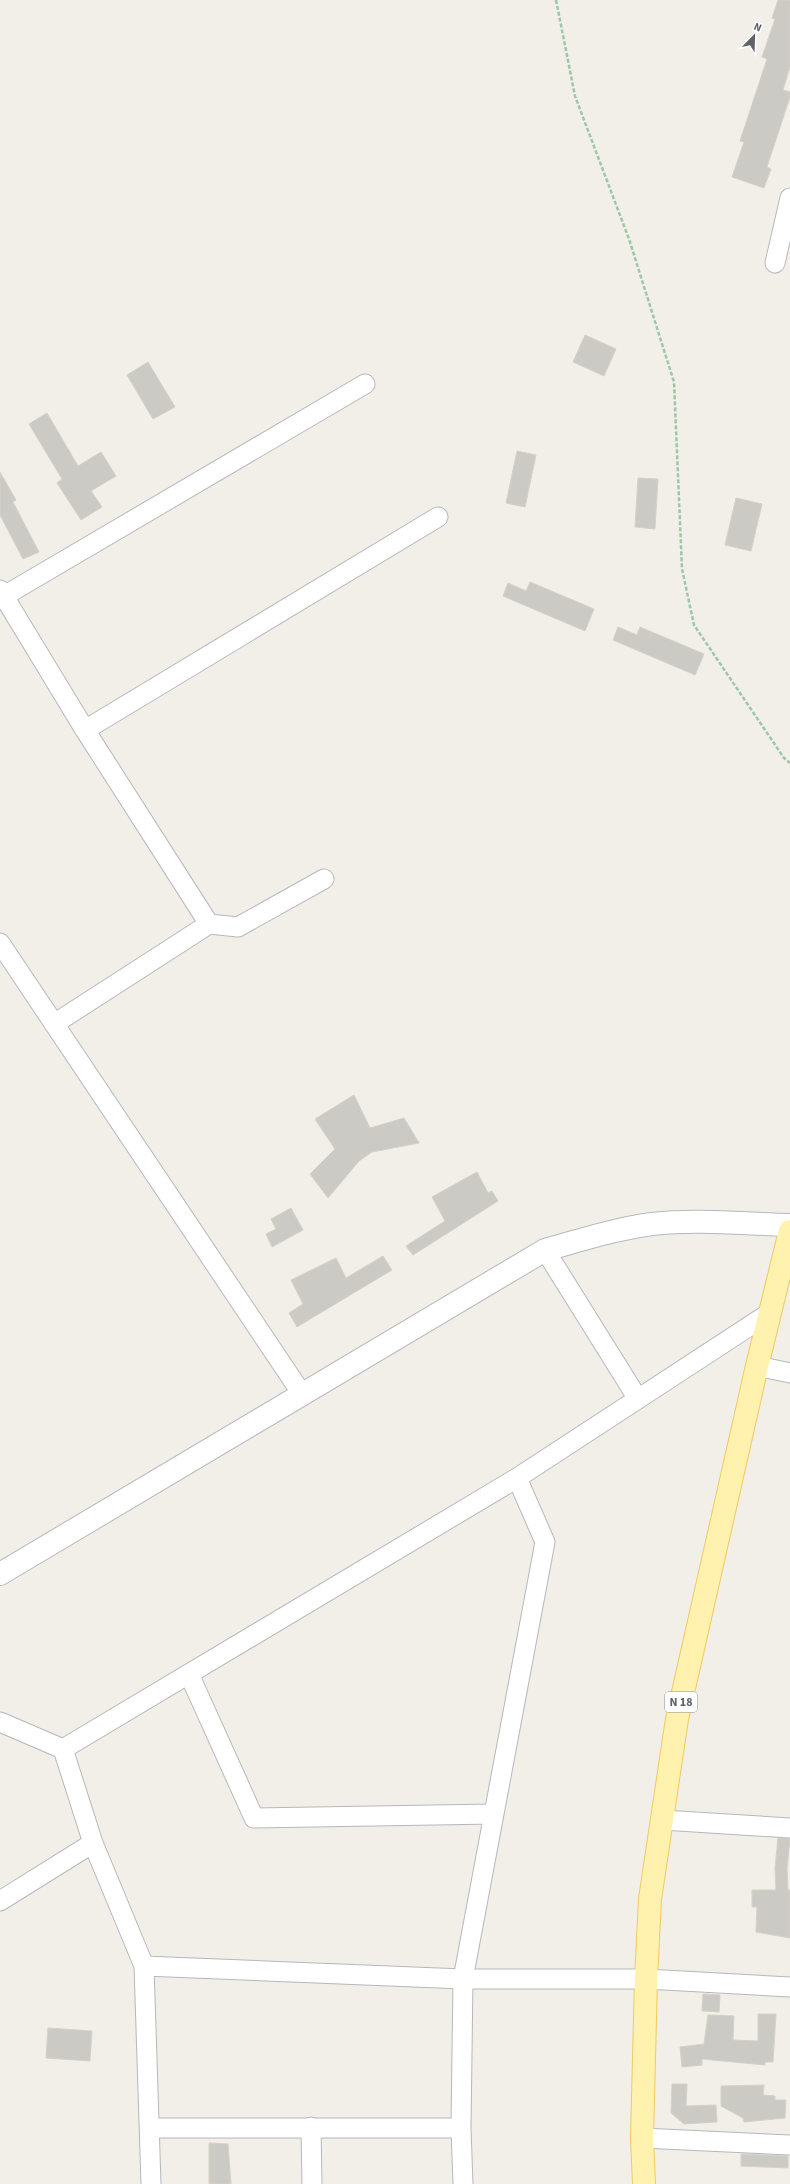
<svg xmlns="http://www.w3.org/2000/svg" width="790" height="2184" font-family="'Source Sans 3',sans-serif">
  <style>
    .building { fill: #cccac5; stroke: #d6d1c6 }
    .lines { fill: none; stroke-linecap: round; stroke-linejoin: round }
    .minor-casing { stroke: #b5b8bc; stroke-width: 21 }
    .tertiary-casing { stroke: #b5b8bc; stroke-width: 24 }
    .primary-casing { stroke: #f2c960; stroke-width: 24 }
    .path { stroke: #9cc7a9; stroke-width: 2.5; stroke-dasharray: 4 2; stroke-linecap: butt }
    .minor { stroke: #fff; stroke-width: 19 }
    .tertiary { stroke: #fff; stroke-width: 22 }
    .primary { stroke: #fff2af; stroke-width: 22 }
    .labels { text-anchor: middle; stroke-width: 3; stroke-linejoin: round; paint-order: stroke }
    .shield { fill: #fff; stroke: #8f9295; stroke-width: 1 }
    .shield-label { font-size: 12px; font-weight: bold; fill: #5f6368 }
  </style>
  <rect width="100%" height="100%" fill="#f1efe8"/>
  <path class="building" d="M 778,0 L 790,0 L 790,67 L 783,90 L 790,92 L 790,97 L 767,167 L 771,169 L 764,188 L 732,177 L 744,142 L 740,141 L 767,59 L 762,57 L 775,19 L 772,18 Z
    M 585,335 L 616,349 L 604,376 L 573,362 Z
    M 148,362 L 175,407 L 153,419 L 127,375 Z
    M 47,413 L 78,466 L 101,452 L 116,476 L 91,491 L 102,507 L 81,520 L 57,483 L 62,479 L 29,424 Z
    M 517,451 L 536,455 L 525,507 L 506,503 Z
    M 0,472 L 16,500 L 13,502 L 39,552 L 23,559 L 0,515 Z
    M 638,478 L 658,479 L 655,529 L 635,527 Z
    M 736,498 L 762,504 L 751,551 L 725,545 Z
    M 530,582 L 594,609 L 585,631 L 503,596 L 508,583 L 526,591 Z
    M 618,627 L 637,635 L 640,627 L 704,654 L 695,675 L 613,640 Z
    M 354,1095 L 370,1128 L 404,1118 L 419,1143 L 372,1152 L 359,1161 L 328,1198 L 310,1174 L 335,1149 L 315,1119 Z
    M 477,1172 L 488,1193 L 492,1191 L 498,1201 L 413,1255 L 406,1246 L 445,1221 L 432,1197 Z
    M 291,1208 L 303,1230 L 272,1247 L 266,1234 L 276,1229 L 271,1219 Z
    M 383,1256 L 392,1270 L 297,1327 L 289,1313 L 303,1304 L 291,1280 L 336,1258 L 346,1278 Z
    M 778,1838 L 790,1839 L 787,1869 L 788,1890 L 790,1890 L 790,1938 L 756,1932 L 757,1907 L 752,1907 L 752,1890 L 776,1890 L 775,1868 Z
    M 703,1994 L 720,1995 L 719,2012 L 702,2011 Z
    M 758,2014 L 776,2014 L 773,2062 L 765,2062 L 765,2065 L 702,2059 L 702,2065 L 682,2067 L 680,2047 L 704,2044 L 708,2015 L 734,2016 L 733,2040 L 758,2041 Z
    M 48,2028 L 92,2031 L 90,2061 L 46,2058 Z
    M 672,2084 L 687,2084 L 686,2106 L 716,2105 L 717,2122 L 684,2124 L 671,2113 Z
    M 764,2085 L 763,2095 L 775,2096 L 775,2100 L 786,2100 L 785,2118 L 744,2122 L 743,2118 L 721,2106 L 721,2086 Z
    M 209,2143 L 228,2144 L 231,2184 L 209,2184 Z
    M 741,2154 L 788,2156 L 788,2168 L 741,2166 Z"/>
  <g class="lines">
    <defs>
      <path id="minor" d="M 775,263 L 790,198
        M 0,590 L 85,730 L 209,924
        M 4,596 L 365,384
        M 85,730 L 438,517
        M 0,943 L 302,1394
        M 54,1024 L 209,924 L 238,927 L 324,879
        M 545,1250 L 638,1399
        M 757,1366 L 790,1373
        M 189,1674 L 254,1818 L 494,1814
        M 0,1722 L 63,1749 L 93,1843 L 144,1966 L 151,2184
        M 63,1749 L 517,1478 L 771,1312
        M 663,1820 L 790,1828
        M 0,1901 L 93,1843
        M 144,1966 L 463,1979 L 646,1979 L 790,1987
        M 311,2127 L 312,2184
        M 150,2128 L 461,2128
        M 642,2138 L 790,2145
        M 463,2184 L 461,2128 L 463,1979 L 545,1542 L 517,1478"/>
      <path id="tertiary" d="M 0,1574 L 545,1250 C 581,1240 615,1229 652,1224 C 698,1219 744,1224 790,1225"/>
      <path id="primary" d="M 644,2184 L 642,2138 L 646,1979 L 650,1899 L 677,1719 L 757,1366 L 790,1231"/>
    </defs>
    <use href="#minor" class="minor-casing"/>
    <use href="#tertiary" class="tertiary-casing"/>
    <use href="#primary" class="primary-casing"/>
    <path class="path" d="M 556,0 L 575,96 L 629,239 L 674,382 L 682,569 L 694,625 L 784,758 L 790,763"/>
    <use href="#minor" class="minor"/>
    <use href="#tertiary" class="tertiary"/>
    <use href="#primary" class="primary"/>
  </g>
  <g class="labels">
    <rect class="shield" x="665" y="1692" width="32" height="20" rx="3"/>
    <g class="shield-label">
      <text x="681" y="1706">N 18</text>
    </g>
  </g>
  <g transform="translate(754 36) rotate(23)" stroke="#ffffff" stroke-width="3" paint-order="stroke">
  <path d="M0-3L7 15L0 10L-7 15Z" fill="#5f6368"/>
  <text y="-6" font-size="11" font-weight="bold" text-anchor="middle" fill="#5f6368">N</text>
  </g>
</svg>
